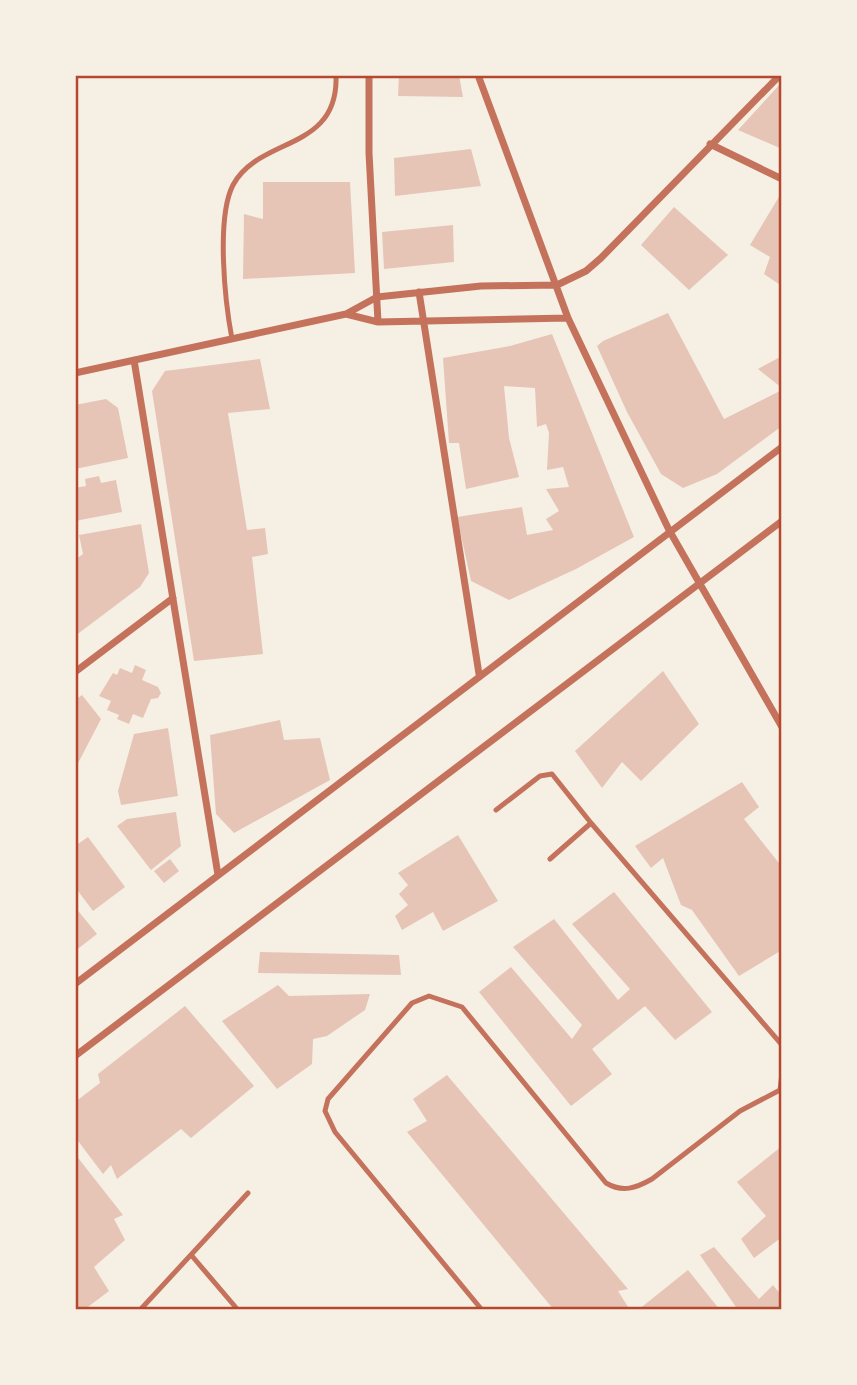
<svg xmlns="http://www.w3.org/2000/svg" width="857" height="1385" font-family="'Work Sans',sans-serif">
  <style>
    .building { fill: #e6c5b7 }
    .lines { fill: none; stroke-linecap: round; stroke-linejoin: round }
    .service { stroke: #c5725c; stroke-width: 5 }
    .minor { stroke: #c5725c; stroke-width: 7 }
    .neatline { fill: none; stroke: #b5482f; stroke-width: 2.5 }
  </style>
  <rect width="100%" height="100%" fill="#f6efe4"/>
  <path class="building" d="M 399,75 L 459,75 L 463,97 L 398,96 Z
    M 782,82 L 782,149 L 738,130 Z
    M 471,149 L 481,186 L 395,196 L 394,158 Z
    M 263,182 L 350,182 L 355,273 L 243,279 L 244,214 L 263,219 Z
    M 780,195 L 782,195 L 782,286 L 764,274 L 770,257 L 750,245 Z
    M 674,207 L 728,255 L 689,290 L 641,245 Z
    M 453,225 L 454,262 L 384,269 L 382,232 Z
    M 668,313 L 724,419 L 782,390 L 782,426 L 717,474 L 683,488 L 661,474 L 627,412 L 597,346 L 603,341 Z
    M 552,334 L 634,537 L 576,569 L 509,600 L 471,581 L 457,517 L 522,507 L 527,535 L 553,530 L 546,519 L 559,511 L 546,489 L 569,487 L 563,467 L 547,470 L 549,433 L 546,424 L 537,427 L 535,388 L 504,386 L 509,438 L 519,477 L 466,489 L 459,443 L 449,443 L 443,358 L 510,346 Z
    M 782,356 L 782,388 L 758,369 Z
    M 260,359 L 270,409 L 228,413 L 247,530 L 265,528 L 268,554 L 252,557 L 263,654 L 194,661 L 152,391 L 165,371 Z
    M 106,399 L 118,408 L 128,458 L 75,469 L 75,405 Z
    M 99,476 L 101,483 L 116,480 L 122,512 L 75,521 L 75,488 L 86,486 L 85,479 Z
    M 141,524 L 149,573 L 140,587 L 75,636 L 75,560 L 83,554 L 79,535 Z
    M 135,665 L 146,670 L 142,680 L 158,687 L 161,693 L 158,698 L 151,699 L 143,718 L 133,714 L 129,724 L 117,719 L 119,715 L 107,710 L 111,701 L 99,696 L 113,673 L 117,675 L 120,668 L 132,673 Z
    M 663,671 L 699,724 L 641,781 L 622,762 L 602,788 L 575,751 Z
    M 82,695 L 101,719 L 75,769 L 75,700 Z
    M 280,720 L 284,740 L 320,738 L 330,780 L 234,833 L 216,814 L 210,735 Z
    M 168,728 L 178,796 L 121,805 L 118,791 L 134,734 Z
    M 742,782 L 759,807 L 744,819 L 782,867 L 782,950 L 739,976 L 692,910 L 681,905 L 663,858 L 651,868 L 635,846 Z
    M 176,812 L 181,846 L 151,870 L 117,826 L 127,819 Z
    M 458,835 L 498,901 L 443,931 L 433,912 L 402,930 L 395,916 L 408,905 L 399,894 L 408,885 L 398,873 Z
    M 88,837 L 125,887 L 93,911 L 75,887 L 75,846 Z
    M 170,859 L 179,871 L 164,883 L 154,871 Z
    M 614,892 L 712,1012 L 675,1040 L 645,1006 L 592,1049 L 612,1074 L 571,1106 L 479,992 L 511,967 L 572,1039 L 582,1025 L 513,947 L 554,919 L 618,1000 L 630,989 L 572,924 Z
    M 75,907 L 97,934 L 75,951 Z
    M 260,952 L 399,955 L 401,975 L 258,973 Z
    M 278,985 L 289,996 L 370,994 L 365,1010 L 327,1036 L 313,1039 L 312,1064 L 277,1089 L 222,1021 Z
    M 185,1006 L 254,1086 L 191,1138 L 181,1129 L 117,1179 L 111,1165 L 103,1174 L 75,1137 L 75,1121 L 78,1119 L 75,1102 L 100,1083 L 98,1074 Z
    M 447,1075 L 628,1289 L 618,1291 L 630,1310 L 554,1310 L 407,1132 L 427,1121 L 413,1099 Z
    M 782,1146 L 782,1237 L 754,1258 L 741,1239 L 766,1216 L 737,1182 Z
    M 75,1154 L 123,1215 L 114,1219 L 125,1240 L 94,1267 L 109,1291 L 84,1310 L 75,1310 Z
    M 714,1247 L 759,1299 L 773,1285 L 782,1296 L 782,1310 L 738,1310 L 700,1255 Z
    M 688,1270 L 720,1310 L 638,1310 Z"/>
  <g class="lines">
    <path class="service" d="M 232,339 C 225,302 216,218 233,185 C 259,136 339,152 336,75
      M 496,810 L 540,776 L 552,774 L 591,823
      M 550,859 L 591,823 L 782,1045
      M 780,1090 L 782,1073
      M 192,1256 L 238,1310
      M 140,1310 L 248,1193
      M 482,1310 L 335,1132 L 325,1111 L 328,1099 L 412,1003 L 429,996 L 462,1007 L 606,1183 C 623,1193 636,1188 652,1179 L 740,1111 L 780,1090"/>
    <path class="minor" d="M 369,75 L 369,153 L 378,322
      M 478,75 L 568,318 L 669,530 L 782,727
      M 710,144 L 782,179
      M 419,292 L 479,674
      M 346,314 L 378,322 L 568,318
      M 134,360 L 218,875
      M 75,373 L 346,314 L 377,297 L 481,286 L 557,285 L 586,271 L 601,258 L 780,75
      M 75,672 L 173,598
      M 75,984 L 782,447
      M 75,1056 L 782,521"/>
  </g>
  <rect width="857" height="1385" fill="none" stroke="#f6efe4" stroke-width="154"/>
  <rect x="77" y="77" width="703" height="1231" class="neatline"/>
</svg>
